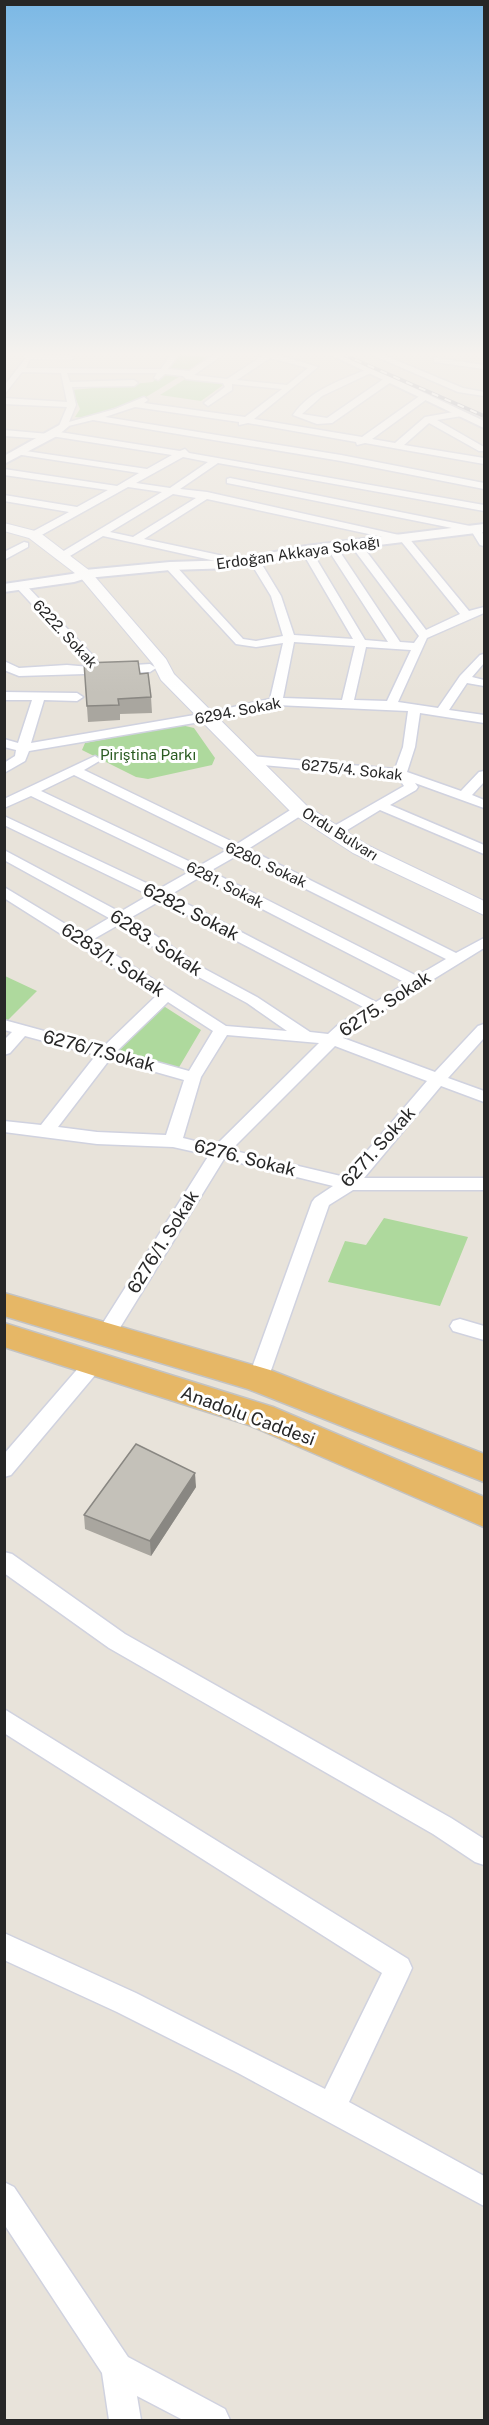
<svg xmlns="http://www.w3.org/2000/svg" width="489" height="2425" font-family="'Public Sans',sans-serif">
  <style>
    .green { fill: #aed99d }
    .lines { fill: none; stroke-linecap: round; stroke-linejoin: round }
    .minor-casing { stroke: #d0d2df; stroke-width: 3 }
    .tertiary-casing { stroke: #d0d2df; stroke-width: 4 }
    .secondary-casing { stroke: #d0d2df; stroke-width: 2 }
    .trunk-casing { stroke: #c3c3c3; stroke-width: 3 }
    .minor { fill: #fff; fill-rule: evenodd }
    .tertiary { fill: #fff; fill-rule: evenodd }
    .secondary { fill: #fff; fill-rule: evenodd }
    .trunk { fill: #e6b766; fill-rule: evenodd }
    .rail-casing { stroke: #9ea0b0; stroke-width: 4 }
    .rail { stroke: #fff; stroke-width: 2; stroke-dasharray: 7; stroke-linecap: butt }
    .wall { fill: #a9a69f }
    .shaded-wall { fill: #898782 }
    .building { fill: #c4c1b9; stroke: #898782; stroke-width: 1.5 }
    .labels { text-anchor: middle; stroke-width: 6; stroke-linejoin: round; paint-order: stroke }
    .far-street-label { font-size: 15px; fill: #272727; stroke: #fff }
    .far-park-label { font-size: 15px; fill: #2a5b21; stroke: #fff }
    .street-label { font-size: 18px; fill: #272727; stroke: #fff }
  </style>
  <rect width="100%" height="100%" fill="#e8e3da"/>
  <path class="green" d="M 179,354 L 210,358 L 146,397 L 84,418 L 75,417 L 80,409 L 72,390 L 153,382 L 164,367 Z
    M 187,378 L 226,383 L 201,401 L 160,395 Z
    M 181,725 L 194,728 L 215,758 L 212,765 L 148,779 L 136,777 L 82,750 L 85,743 Z
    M 5,976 L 37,991 L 5,1023 Z
    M 162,1005 L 201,1030 L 178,1069 L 117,1053 Z
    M 384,1218 L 468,1237 L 440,1306 L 328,1282 L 345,1241 L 366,1245 Z"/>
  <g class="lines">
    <defs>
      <path id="minor" d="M 26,354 L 70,356 L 74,358 L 70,360 L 30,359 L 26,368 L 161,369 L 171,354 L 179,354 L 168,369 L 189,371 L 215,354 L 224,354 L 194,375 L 227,379 L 262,356 L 260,354 L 275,354 L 318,367 L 254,419 L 362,437 L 421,395 L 427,395 L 427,399 L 372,439 L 395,443 L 425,417 L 459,411 L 463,414 L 462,416 L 437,420 L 484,447 L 484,451 L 479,451 L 429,423 L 404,445 L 484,458 L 484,464 L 365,443 L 357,445 L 356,442 L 248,423 L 239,425 L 239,422 L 135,407 L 105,417 L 341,455 L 484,483 L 484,489 L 341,461 L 93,420 L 60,428 L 59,426 L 67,407 L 4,404 L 4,398 L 67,402 L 61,373 L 22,372 L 4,395 L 4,386 L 26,358 L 24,356 ZM 270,358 L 308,368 L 287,385 L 237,380 ZM 67,373 L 157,373 L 154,378 L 158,380 L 165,374 L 183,376 L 186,379 L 223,383 L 225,387 L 204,403 L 208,406 L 232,390 L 232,384 L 282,389 L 245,417 L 144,403 L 148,400 L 144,397 L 115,409 L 69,422 L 76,405 L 72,387 L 134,386 L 138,383 L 134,380 L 70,382 Z
        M 370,354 L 381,354 L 463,388 L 484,392 L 484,396 L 458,392 Z
        M 437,358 L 484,365 L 484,369 L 434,362 L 434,358 Z
        M 368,369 L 375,371 L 322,396 L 302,414 L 327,418 L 385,378 L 391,378 L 391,382 L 332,423 L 317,424 L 293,415 C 310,390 341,380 368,369 Z
        M 4,430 L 49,434 L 53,431 L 180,451 L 185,449 L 189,453 L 484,505 L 484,511 L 218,463 L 180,489 L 207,492 L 408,537 L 469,611 L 484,607 L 484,613 L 427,638 L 398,702 L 438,708 L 460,676 L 480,655 L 484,654 L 484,663 L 472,677 L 484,680 L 484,686 L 467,683 L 449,710 L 484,715 L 484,723 L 420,713 L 415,747 L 407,772 L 461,791 L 479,772 L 484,771 L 484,782 L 472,795 L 484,800 L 484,808 L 415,783 L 418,787 L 416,790 L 390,805 L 484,845 L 484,854 L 380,810 L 339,835 L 329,835 L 327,832 L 329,829 L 404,786 L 398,777 L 252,764 L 246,760 L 252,756 L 395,769 L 403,747 L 408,711 L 276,705 L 206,721 L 29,751 L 25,761 L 4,773 L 4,763 L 15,756 L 16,750 L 4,747 L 4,739 L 18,743 L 32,700 L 4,700 L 4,692 L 77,693 L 83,697 L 77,701 L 44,700 L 31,743 L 206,713 L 270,699 L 283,643 L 256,647 L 236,644 L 166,568 L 166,564 L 174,564 L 243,639 L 256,641 L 283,636 L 271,596 L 249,560 L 254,557 L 258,558 L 281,596 L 294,635 L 353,639 L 301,550 L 306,547 L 311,550 L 365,640 L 388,642 L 327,548 L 328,546 L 336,546 L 400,642 L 414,643 L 419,636 L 352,547 L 352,543 L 360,543 L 426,630 L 460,614 L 401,541 L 207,499 L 144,539 L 219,555 L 238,562 L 238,566 L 103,536 L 65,559 L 57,559 L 57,555 L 162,492 L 128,487 L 38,537 L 30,537 L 30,533 L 69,512 L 4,501 L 4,495 L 77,507 L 108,490 L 4,475 L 4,469 L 117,486 L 139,473 L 22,455 L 17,452 L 19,450 L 147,469 L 172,455 L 51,436 L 47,439 L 4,436 ZM 183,457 L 208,462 L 170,488 L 136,483 ZM 173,494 L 196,498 L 133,537 L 110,532 ZM 294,642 L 355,646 L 342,700 L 283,698 ZM 366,647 L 411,650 L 387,701 L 354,700 Z
        M 230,478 L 480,528 L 484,536 L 484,546 L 480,545 L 472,532 L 227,483 L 227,479 Z
        M 24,542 L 28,543 L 28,547 L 4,560 L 4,552 Z
        M 21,583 L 25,584 L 95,658 L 101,667 L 150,664 L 156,668 L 150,672 L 19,676 L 4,670 L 4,661 L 19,668 L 67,665 L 90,667 L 17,588 L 16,586 Z
        M 95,756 L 101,760 L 84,770 L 237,844 L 295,807 L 305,807 L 307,810 L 305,813 L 248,849 L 456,953 L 484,938 L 484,948 L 351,1030 L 343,1038 L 435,1072 L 478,1026 L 484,1024 L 484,1038 L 448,1078 L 484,1091 L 484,1102 L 441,1086 L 364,1178 L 484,1178 L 484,1190 L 353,1190 L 329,1205 L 268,1379 L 265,1384 L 258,1387 L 251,1384 L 248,1379 L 312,1202 L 315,1198 L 333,1186 L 224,1159 L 113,1339 L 106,1341 L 99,1339 L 96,1334 L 209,1155 L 173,1147 L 97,1144 L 4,1132 L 4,1121 L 41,1125 L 96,1055 L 25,1036 L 10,1053 L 4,1055 L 4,1040 L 12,1032 L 4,1030 L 4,1020 L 103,1047 L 157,995 L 4,898 L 4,887 L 82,934 L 109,918 L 4,860 L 4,850 L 120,912 L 149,895 L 4,825 L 4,816 L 159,889 L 189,872 L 31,796 L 4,808 L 4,799 ZM 74,775 L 227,850 L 199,866 L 41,791 ZM 238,855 L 446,959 L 417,976 L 210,871 ZM 200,877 L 406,983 L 376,1002 L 170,895 ZM 160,901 L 365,1008 L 339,1024 L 328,1034 L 310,1032 L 257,997 L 203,968 L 130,918 ZM 120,924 L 193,974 L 247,1003 L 287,1031 L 226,1026 L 92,940 ZM 168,1002 L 213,1031 L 189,1071 L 117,1051 ZM 227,1035 L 319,1043 L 215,1146 L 183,1138 L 201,1077 ZM 335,1046 L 427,1081 L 345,1177 L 231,1150 ZM 110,1059 L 184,1080 L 166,1135 L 97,1132 L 58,1127 Z
        M 460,1319 L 484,1326 L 484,1340 L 453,1331 L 450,1326 L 453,1321 Z
        M 94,1356 L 101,1358 L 104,1363 L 101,1368 L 11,1475 L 4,1477 L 4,1454 L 87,1358 Z
        M 4,1552 L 12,1554 L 125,1634 L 451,1818 L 484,1839 L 484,1865 L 475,1862 L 433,1834 L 109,1648 L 4,1573 Z
        M 4,1709 L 408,1959 L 412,1968 L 408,1977 L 349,2102 L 484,2176 L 484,2206 L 238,2073 L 117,2012 L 4,1960 L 4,1933 L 136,1993 L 325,2089 L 382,1973 L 4,1733 Z
        M 4,2182 L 14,2187 L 128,2357 L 225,2409 L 230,2420 L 183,2420 L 137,2396 L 141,2420 L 109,2420 L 102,2373 L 4,2224 Z"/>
      <path id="tertiary" d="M 329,354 L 342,354 L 484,421 L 484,428 Z
        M 63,423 L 69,426 L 57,436 L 4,464 L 4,456 Z
        M 484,524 L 484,532 L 306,554 L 234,568 L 170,570 L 87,578 L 74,582 L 4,592 L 4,584 L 72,574 L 85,570 L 170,562 L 234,560 L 306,546 Z"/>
      <path id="secondary" d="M 4,523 L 39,532 L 90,571 L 166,659 L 174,674 L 307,806 L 367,845 L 484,901 L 484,915 L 353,853 L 293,814 L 161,680 L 153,664 L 80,577 L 29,538 L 4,531 Z"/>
      <path id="trunk" d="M 4,1293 L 270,1370 L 484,1454 L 484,1482 L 248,1389 L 4,1316 Z
        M 4,1323 L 273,1407 L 484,1497 L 484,1527 L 249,1425 L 4,1347 Z"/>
    </defs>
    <use href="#minor" class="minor-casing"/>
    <use href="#tertiary" class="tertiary-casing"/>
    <use href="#secondary" class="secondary-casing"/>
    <use href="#trunk" class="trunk-casing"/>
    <use href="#minor" class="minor"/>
    <use href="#tertiary" class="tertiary"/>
    <use href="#secondary" class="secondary"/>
    <use href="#trunk" class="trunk"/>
    <defs>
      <path id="rail" d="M 342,354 L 484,416"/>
    </defs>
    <use href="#rail" class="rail-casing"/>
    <use href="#rail" class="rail"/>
  </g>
  <path class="wall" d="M 84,663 L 140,674 L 151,697 L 152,713 L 120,714 L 120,720 L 88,722 Z
    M 196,1487 L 151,1556 L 85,1529 L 84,1515 Z"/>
  <path class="shaded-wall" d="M 195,1473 L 196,1487 L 151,1556 L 150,1541 Z"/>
  <path class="building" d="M 138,661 L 140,674 L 148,673 L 151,697 L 118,699 L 119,705 L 87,706 L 84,663 Z
    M 136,1444 L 195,1473 L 150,1541 L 84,1515 Z"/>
  <linearGradient id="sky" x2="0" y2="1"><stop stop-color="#7bb8e5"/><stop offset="0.51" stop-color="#f5f2ee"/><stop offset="1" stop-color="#f5f2ee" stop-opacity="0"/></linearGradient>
  <rect width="489" height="694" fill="url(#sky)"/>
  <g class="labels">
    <g class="far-street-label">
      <text transform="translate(298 553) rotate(-8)" y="5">Erdoğan Akkaya Sokağı</text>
      <text transform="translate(65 634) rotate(47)" y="5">6222. Sokak</text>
      <text transform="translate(238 711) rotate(-11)" y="5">6294. Sokak</text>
      <text transform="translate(352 770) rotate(6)" y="5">6275/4. Sokak</text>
      <text transform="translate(340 834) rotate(32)" y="5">Ordu Bulvarı</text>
      <text transform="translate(266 865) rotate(25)" y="5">6280. Sokak</text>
      <text transform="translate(225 885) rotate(27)" y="5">6281. Sokak</text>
    </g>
    <g class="far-park-label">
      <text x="148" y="760">Piriştina Parkı</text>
    </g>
    <g class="street-label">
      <text transform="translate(191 912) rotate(27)" y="6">6282. Sokak</text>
      <text transform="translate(156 943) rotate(33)" y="6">6283. Sokak</text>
      <text transform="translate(113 960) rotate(33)" y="6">6283/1. Sokak</text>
      <text transform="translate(385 1004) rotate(-33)" y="6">6275. Sokak</text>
      <text transform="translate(99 1051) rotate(15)" y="6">6276/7.Sokak</text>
      <text transform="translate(378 1147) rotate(-48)" y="6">6271. Sokak</text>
      <text transform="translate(245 1158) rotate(14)" y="6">6276. Sokak</text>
      <text transform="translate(163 1242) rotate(-58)" y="6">6276/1. Sokak</text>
      <text transform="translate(248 1416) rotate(20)" y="6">Anadolu Caddesi</text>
    </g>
  </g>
  <rect width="489" height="2425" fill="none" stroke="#272727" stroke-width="12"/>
</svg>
